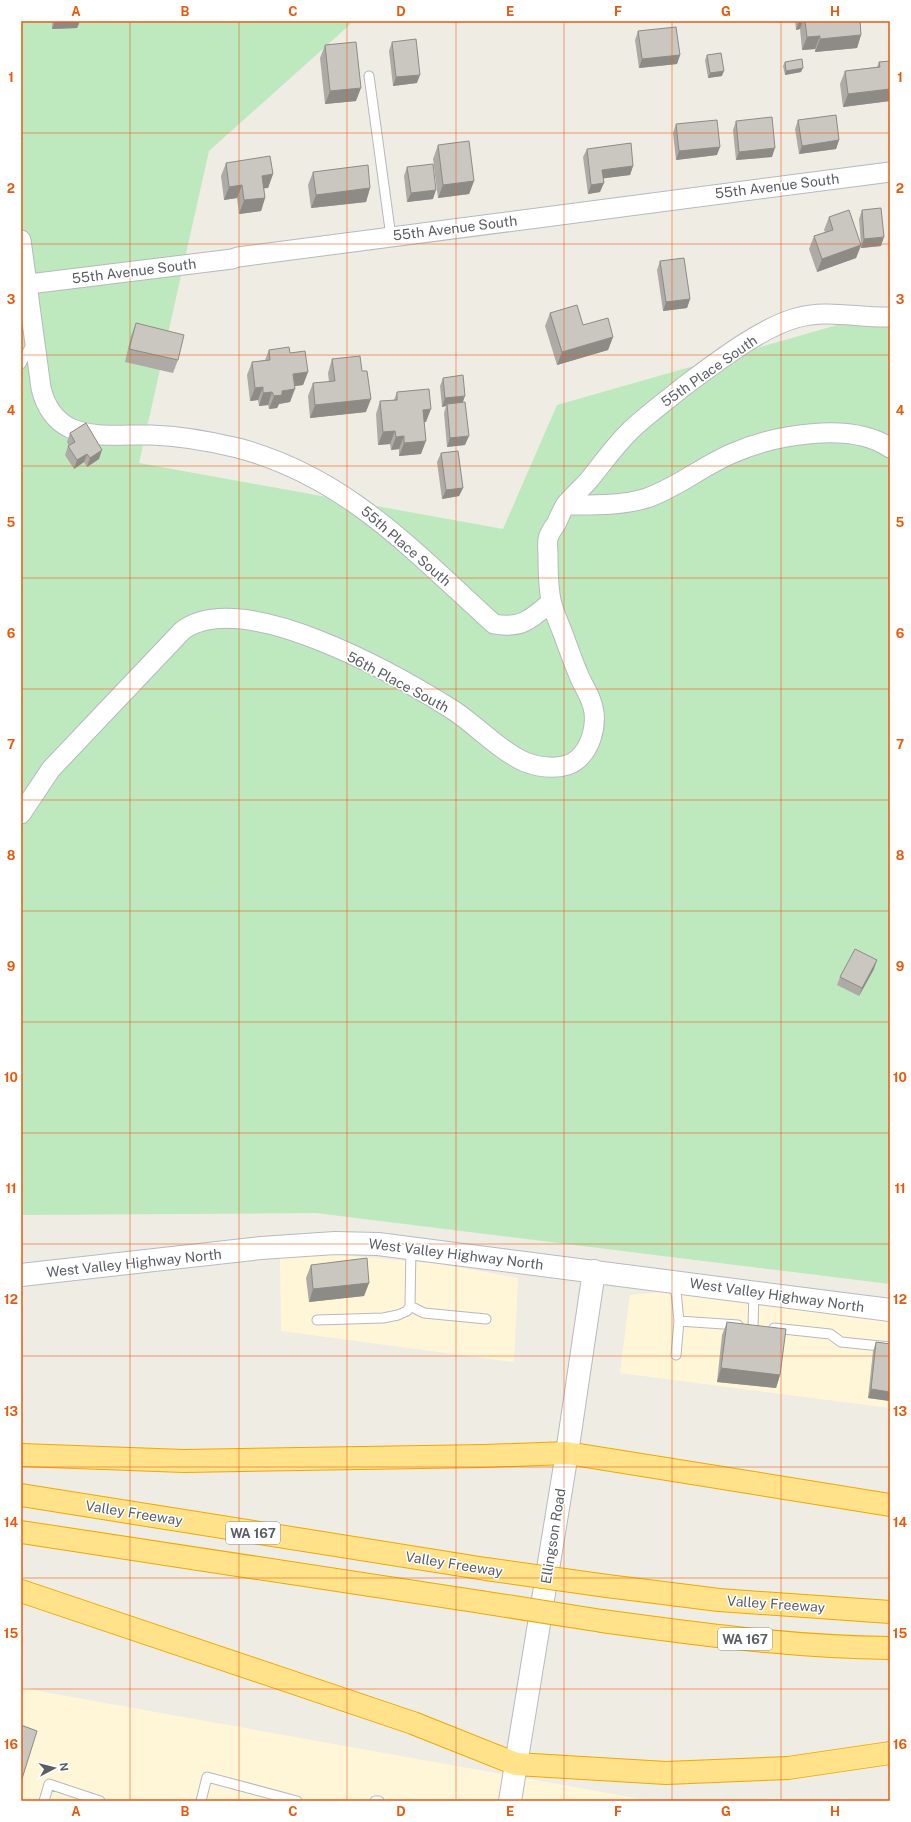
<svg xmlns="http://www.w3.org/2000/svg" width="911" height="1822" font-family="'Public Sans',sans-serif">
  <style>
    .commercial { fill: #fff6d8 }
    .green { fill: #bee8be }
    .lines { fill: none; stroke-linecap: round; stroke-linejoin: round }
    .lane-casing { stroke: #b6b9be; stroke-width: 11 }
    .street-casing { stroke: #b6b9be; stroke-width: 21 }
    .secondary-casing { stroke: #b7bac0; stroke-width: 24 }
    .highway-casing { stroke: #f2a700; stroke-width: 24 }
    .lane { stroke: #fff; stroke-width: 9 }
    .street { stroke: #fff; stroke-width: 19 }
    .secondary { stroke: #fff; stroke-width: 22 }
    .highway { stroke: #ffe28a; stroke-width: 22 }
    .highway-bridge-casing { stroke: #f2a700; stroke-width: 24; stroke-linecap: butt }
    .highway-bridge { stroke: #ffe28a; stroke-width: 22 }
    .wall { fill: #aeaaa5 }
    .shaded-wall { fill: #8d8b86 }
    .building { fill: #cac6c0; stroke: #8d8b86 }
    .grid { fill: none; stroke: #e8590c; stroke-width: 1; stroke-opacity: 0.55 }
    .labels { text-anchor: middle; stroke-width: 3; stroke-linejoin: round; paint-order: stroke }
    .shield { fill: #fff; stroke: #8c8f93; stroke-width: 1 }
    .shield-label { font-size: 13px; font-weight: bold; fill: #5b5f65 }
    .street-label { font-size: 14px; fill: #5b5f65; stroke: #fff }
    .neatline { fill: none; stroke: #e8590c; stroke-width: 1.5 }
    .grid-label { font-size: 13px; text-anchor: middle; font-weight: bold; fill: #e8590c }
  </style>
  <rect width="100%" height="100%" fill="#efece3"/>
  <path class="commercial" d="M 330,1254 L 440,1264 L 518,1278 L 514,1362 L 281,1331 L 280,1258 Z
    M 661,1292 L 820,1311 L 890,1322 L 890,1408 L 620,1373 L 630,1295 Z
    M 21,1687 L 44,1692 L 652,1801 L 21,1801 Z"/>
  <path class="green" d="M 21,21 L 354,21 L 209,151 L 139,463 L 503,529 L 557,405 L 890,310 L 890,1284 L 316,1213 L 21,1215 L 21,319 L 31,318 L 21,238 Z"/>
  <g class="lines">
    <defs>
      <path id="lane" d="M 369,76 L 391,237
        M 21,364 L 32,343
        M 411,1247 L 410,1306 L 424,1313 L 486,1319
        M 675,1282 L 679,1321 L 676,1355
        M 317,1320 L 383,1318 L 398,1315 L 407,1311 L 410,1306
        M 679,1321 L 738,1325
        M 753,1327 L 754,1292
        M 774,1328 L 830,1334 L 841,1342 L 890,1347
        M 44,1801 L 49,1784 L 100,1801
        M 201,1801 L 207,1777 L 297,1801
        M 375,1801 L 379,1801"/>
      <path id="street" d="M 21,240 L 41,388 C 45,405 54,420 70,428 C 94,439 125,434 151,435 C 180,436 209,441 238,448 C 347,477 413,551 494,624 C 522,629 531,619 551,602
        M 21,285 L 232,259 L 238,257 L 890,172
        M 566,505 C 592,505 621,506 647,498 C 678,487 704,465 733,453 C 774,435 851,421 890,448
        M 21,814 L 51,769 L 182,631 C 241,585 399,676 453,710 C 476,725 500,751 525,762 C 541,768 564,771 578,759 C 590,748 596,729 594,713 C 593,700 585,689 580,678 C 573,662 568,647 562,631 C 558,621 553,610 551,600 C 548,585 548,570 548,555 C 548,550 547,544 548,539 C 549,534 553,528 556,524 C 559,518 562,510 566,504 C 573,496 582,488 589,480 C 603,463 615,445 632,429 C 648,414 666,401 683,387 C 714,364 760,328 796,318 C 827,309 858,318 890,317"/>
      <path id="secondary" d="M 21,1275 L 261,1248 L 335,1243 L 378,1244 L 890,1310
        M 510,1801 L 567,1453 L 594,1271"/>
      <path id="highway" d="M 21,1455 L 184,1461 L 484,1456 L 567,1453 L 890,1505
        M 21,1495 L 486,1569
        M 21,1532 L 481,1602
        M 607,1586 L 719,1600 L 890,1612
        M 21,1591 L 413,1723 L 516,1764 L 666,1773 L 788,1768 L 890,1753
        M 602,1621 C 697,1634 793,1647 890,1648"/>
    </defs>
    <use href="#lane" class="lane-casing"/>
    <use href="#street" class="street-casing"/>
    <use href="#secondary" class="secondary-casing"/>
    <use href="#highway" class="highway-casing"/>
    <use href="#lane" class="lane"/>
    <use href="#street" class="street"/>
    <use href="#secondary" class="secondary"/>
    <use href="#highway" class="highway"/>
    <defs>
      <path id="highway-bridge" d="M 486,1569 L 607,1586
        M 481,1602 L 602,1621"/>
    </defs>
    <use href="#highway-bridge" class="highway-bridge-casing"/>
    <use href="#highway-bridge" class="highway-bridge"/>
  </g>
  <path class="wall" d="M 52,21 L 80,21 L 77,28 L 52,29 Z
    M 795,21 L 860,21 L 861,35 L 857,48 L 815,52 L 815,49 L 802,50 L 800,29 L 796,30 Z
    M 638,31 L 680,55 L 677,64 L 639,68 L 635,40 Z
    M 392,42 L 417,83 L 393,86 L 389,51 Z
    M 325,45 L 356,101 L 325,104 L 320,58 Z
    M 707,55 L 722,76 L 708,78 L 705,60 Z
    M 890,61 L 890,101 L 843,107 L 840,84 L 845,71 L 877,67 L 879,62 Z
    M 785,62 L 801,72 L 785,75 L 783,66 Z
    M 798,120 L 839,140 L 836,149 L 799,154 L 795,129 Z
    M 736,121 L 772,157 L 736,160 L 733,130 Z
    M 676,124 L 717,155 L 676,160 L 673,133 Z
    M 438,145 L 474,181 L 469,194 L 438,198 L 433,159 Z
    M 587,149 L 633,166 L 630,175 L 603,178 L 600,192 L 588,194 L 583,157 Z
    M 226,163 L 273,174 L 268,188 L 264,188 L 265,198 L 261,211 L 239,214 L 237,198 L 224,200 L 221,176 Z
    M 407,167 L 433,199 L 407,202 L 404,176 Z
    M 313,172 L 370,188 L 366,202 L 311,208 L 308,185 Z
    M 862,210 L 881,246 L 861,248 L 861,246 L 856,258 L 817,272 L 809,249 L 814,236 L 825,232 L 824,230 L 829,217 L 861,244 L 859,219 Z
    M 660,261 L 690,299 L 687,308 L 663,311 L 657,270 Z
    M 550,313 L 613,337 L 608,350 L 557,365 L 545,326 Z
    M 136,323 L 178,360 L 173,373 L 125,362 L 131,336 Z
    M 269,350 L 290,353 L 308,372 L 303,385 L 295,386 L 290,402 L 279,404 L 277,408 L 269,409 L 268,405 L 259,406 L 258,400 L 250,401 L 247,375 L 252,362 L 265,360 Z
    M 332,359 L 362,371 L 366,412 L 310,418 L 308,396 L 313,383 L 329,382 L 328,373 Z
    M 443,378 L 462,403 L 465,445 L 447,447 L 444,413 L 446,406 L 442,407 L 440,386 Z
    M 397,392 L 426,422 L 424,422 L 421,454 L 399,456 L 399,449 L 391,450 L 390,444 L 378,445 L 376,414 L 380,401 L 394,400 Z
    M 70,433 L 99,459 L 87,467 L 84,462 L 74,469 L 65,455 L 68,446 L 69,446 L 67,442 Z
    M 441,453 L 463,488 L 459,496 L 442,499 L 437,462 Z
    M 874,969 L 859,996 L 837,985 L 840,977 Z
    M 311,1265 L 369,1283 L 364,1296 L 309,1302 L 306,1278 Z
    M 727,1322 L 780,1375 L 776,1388 L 717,1382 L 722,1335 Z
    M 876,1342 L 890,1344 L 890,1401 L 868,1398 L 873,1351 Z"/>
  <path class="shaded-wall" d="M 55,21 L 80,21 L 77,28 L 52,29 Z
    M 799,21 L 803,21 L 800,29 L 796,30 Z
    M 861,35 L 857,48 L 815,52 L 820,39 Z
    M 820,36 L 815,49 L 802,50 L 807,37 Z
    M 680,55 L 677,64 L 639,68 L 642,59 Z
    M 803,68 L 801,72 L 785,75 L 786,71 Z
    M 724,71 L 722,76 L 708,78 L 710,73 Z
    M 420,75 L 417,83 L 393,86 L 396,77 Z
    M 361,88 L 356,101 L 325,104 L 330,91 Z
    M 890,89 L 890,101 L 843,107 L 848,94 Z
    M 839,140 L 836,149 L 799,154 L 802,146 Z
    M 720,147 L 717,155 L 676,160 L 679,151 Z
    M 775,148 L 772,157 L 736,160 L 739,152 Z
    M 633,166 L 630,175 L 599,179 L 602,170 Z
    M 273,174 L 268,188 L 257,189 L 262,176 Z
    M 474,181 L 469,194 L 438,198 L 443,185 Z
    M 604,183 L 600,192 L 588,194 L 591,185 Z
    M 242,185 L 237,198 L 224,200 L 229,187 Z
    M 370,188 L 366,202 L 311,208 L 316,195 Z
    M 436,190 L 433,199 L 407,202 L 411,193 Z
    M 265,198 L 261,211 L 239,214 L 244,200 Z
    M 884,237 L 881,246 L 861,248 L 864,239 Z
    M 861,245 L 856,258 L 817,272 L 822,259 Z
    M 690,299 L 687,308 L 663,311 L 666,302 Z
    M 613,337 L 608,350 L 557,365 L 562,352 Z
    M 308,372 L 303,385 L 288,387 L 293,374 Z
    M 263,387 L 258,400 L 250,401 L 255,388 Z
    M 295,389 L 290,402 L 279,404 L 277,408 L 269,409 L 274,396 L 282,391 Z
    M 272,392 L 268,405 L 259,406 L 263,393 Z
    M 465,396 L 462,405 L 447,404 L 446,406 L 442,407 L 445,398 Z
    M 371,399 L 366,412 L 310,418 L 315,405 Z
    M 431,409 L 426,422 L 418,423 L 423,410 Z
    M 395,431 L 390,444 L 378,445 L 383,432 Z
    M 404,436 L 399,449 L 391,450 L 396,437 Z
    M 469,436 L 465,445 L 447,447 L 450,438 Z
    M 426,441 L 421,454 L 399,456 L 404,443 Z
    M 102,450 L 99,459 L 87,467 L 90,458 Z
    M 87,454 L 84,462 L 74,469 L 77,460 Z
    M 463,488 L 459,496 L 442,499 L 446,490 Z
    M 877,960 L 874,969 L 859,996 L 862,988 Z
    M 369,1283 L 364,1296 L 309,1302 L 313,1289 Z
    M 721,1368 L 780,1375 L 776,1388 L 717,1382 Z
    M 871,1389 L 890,1392 L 890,1401 L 868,1398 Z"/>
  <path class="building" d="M 805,21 L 860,21 L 861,35 L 820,39 L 820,36 L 807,37 Z
    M 676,27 L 680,55 L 642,59 L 638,31 Z
    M 416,39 L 420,75 L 396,77 L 392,42 Z
    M 356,42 L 361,88 L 330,91 L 325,45 Z
    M 721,53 L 724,71 L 710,73 L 707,55 Z
    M 802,59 L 803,68 L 786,71 L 785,62 Z
    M 890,61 L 890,89 L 848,94 L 845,71 L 880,67 L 879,62 Z
    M 836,115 L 839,140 L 802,146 L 798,120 Z
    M 772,117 L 775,148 L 739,152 L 736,121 Z
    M 717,120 L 720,147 L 679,151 L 676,124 Z
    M 469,141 L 474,181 L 443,185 L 438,145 Z
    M 631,143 L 633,166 L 602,170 L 604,183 L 591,185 L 587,149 Z
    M 270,156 L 273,174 L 262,176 L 265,198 L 244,200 L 242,185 L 229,187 L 226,163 Z
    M 433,164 L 436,190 L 411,193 L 407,167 Z
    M 368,165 L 370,188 L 316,195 L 313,172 Z
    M 881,208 L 884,237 L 864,239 L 862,210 Z
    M 849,210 L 861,245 L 822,259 L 814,236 L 833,230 L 829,217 Z
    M 684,258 L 690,299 L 666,302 L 660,261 Z
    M 577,305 L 583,325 L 608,318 L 613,337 L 562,352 L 550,313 Z
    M 136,323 L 184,335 L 178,360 L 129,349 Z
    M 289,347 L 290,353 L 305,351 L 308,372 L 293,374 L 295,389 L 282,391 L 282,395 L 274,396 L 272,392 L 263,393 L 263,387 L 255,388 L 252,362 L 270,360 L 269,350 Z
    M 360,356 L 362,371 L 367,371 L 371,399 L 315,405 L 313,383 L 335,381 L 332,359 Z
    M 463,375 L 465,396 L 445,398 L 443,378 Z
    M 429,389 L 431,409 L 423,410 L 426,441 L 404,443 L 404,436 L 396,437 L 395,431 L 383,432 L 380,401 L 397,400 L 397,392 Z
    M 465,402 L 469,436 L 450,438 L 447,404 Z
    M 86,423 L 102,450 L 90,458 L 87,454 L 77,460 L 68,446 L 75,442 L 70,433 Z
    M 458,451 L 463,488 L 446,490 L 441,453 Z
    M 855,949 L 877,960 L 862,988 L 840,977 Z
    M 367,1258 L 369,1283 L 313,1289 L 311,1265 Z
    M 727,1322 L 786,1329 L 780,1375 L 721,1368 Z
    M 876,1342 L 890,1344 L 890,1392 L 871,1389 Z
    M 21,1725 L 37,1731 L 21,1782 Z"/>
  <path class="grid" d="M 130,21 L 130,1801M 239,21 L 239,1801M 347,21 L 347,1801M 456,21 L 456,1801M 564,21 L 564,1801M 672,21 L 672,1801M 781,21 L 781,1801M 21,133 L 890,133M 21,244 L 890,244M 21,355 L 890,355M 21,466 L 890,466M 21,578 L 890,578M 21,689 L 890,689M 21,800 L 890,800M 21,911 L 890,911M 21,1022 L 890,1022M 21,1133 L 890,1133M 21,1244 L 890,1244M 21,1356 L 890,1356M 21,1467 L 890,1467M 21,1578 L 890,1578M 21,1689 L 890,1689"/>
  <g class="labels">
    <g class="shield">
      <rect x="226" y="1522" width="54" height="22" rx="3"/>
      <rect x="718" y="1628" width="54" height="22" rx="3"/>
    </g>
    <g class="shield-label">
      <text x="253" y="1538">WA 167</text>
      <text x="745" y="1644">WA 167</text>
    </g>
    <g class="street-label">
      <text transform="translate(777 186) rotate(-7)" y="5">55th Avenue South</text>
      <text transform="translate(455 228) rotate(-7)" y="5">55th Avenue South</text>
      <text transform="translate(134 271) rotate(-7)" y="5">55th Avenue South</text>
      <text transform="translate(709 371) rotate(-35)" y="5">55th Place South</text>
      <text transform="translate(406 546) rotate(41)" y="5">55th Place South</text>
      <text transform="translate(398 682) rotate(28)" y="5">56th Place South</text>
      <text transform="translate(456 1254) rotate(7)" y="5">West Valley Highway North</text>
      <text transform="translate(134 1263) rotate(-6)" y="5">West Valley Highway North</text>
      <text transform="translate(777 1295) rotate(8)" y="5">West Valley Highway North</text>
      <text transform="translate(134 1513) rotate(9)" y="5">Valley Freeway</text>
      <text transform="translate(553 1536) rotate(-81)" y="5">Ellingson Road</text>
      <text transform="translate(454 1564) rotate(9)" y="5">Valley Freeway</text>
      <text transform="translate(776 1604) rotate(4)" y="5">Valley Freeway</text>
    </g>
  </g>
  <rect width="911" height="1822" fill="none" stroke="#ffffff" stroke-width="44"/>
  <g transform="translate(54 1768) rotate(83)" stroke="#ffffff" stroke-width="3" paint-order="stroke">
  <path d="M0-3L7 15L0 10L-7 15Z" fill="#5b5f65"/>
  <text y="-6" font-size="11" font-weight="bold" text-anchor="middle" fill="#5b5f65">N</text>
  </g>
  <rect x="22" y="22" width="867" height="1778" class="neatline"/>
  <g class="grid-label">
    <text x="76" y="16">A</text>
    <text x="185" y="16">B</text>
    <text x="293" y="16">C</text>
    <text x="401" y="16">D</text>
    <text x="510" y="16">E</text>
    <text x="618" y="16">F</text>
    <text x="726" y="16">G</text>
    <text x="835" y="16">H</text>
    <text x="11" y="82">1</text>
    <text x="900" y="82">1</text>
    <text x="11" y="193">2</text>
    <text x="900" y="193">2</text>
    <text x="11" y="304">3</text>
    <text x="900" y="304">3</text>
    <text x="11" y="415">4</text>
    <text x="900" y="415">4</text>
    <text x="11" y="527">5</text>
    <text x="900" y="527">5</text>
    <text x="11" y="638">6</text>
    <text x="900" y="638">6</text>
    <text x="11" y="749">7</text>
    <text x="900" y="749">7</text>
    <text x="11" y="860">8</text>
    <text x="900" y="860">8</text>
    <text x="11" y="971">9</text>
    <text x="900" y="971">9</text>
    <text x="11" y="1082">10</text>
    <text x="900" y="1082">10</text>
    <text x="11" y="1193">11</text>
    <text x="900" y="1193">11</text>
    <text x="11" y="1304">12</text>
    <text x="900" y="1304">12</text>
    <text x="11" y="1416">13</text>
    <text x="900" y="1416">13</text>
    <text x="11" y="1527">14</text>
    <text x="900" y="1527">14</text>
    <text x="11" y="1638">15</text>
    <text x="900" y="1638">15</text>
    <text x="11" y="1749">16</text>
    <text x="900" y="1749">16</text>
    <text x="76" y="1816">A</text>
    <text x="185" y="1816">B</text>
    <text x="293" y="1816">C</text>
    <text x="401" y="1816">D</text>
    <text x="510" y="1816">E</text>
    <text x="618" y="1816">F</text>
    <text x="726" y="1816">G</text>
    <text x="835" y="1816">H</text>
  </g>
</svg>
